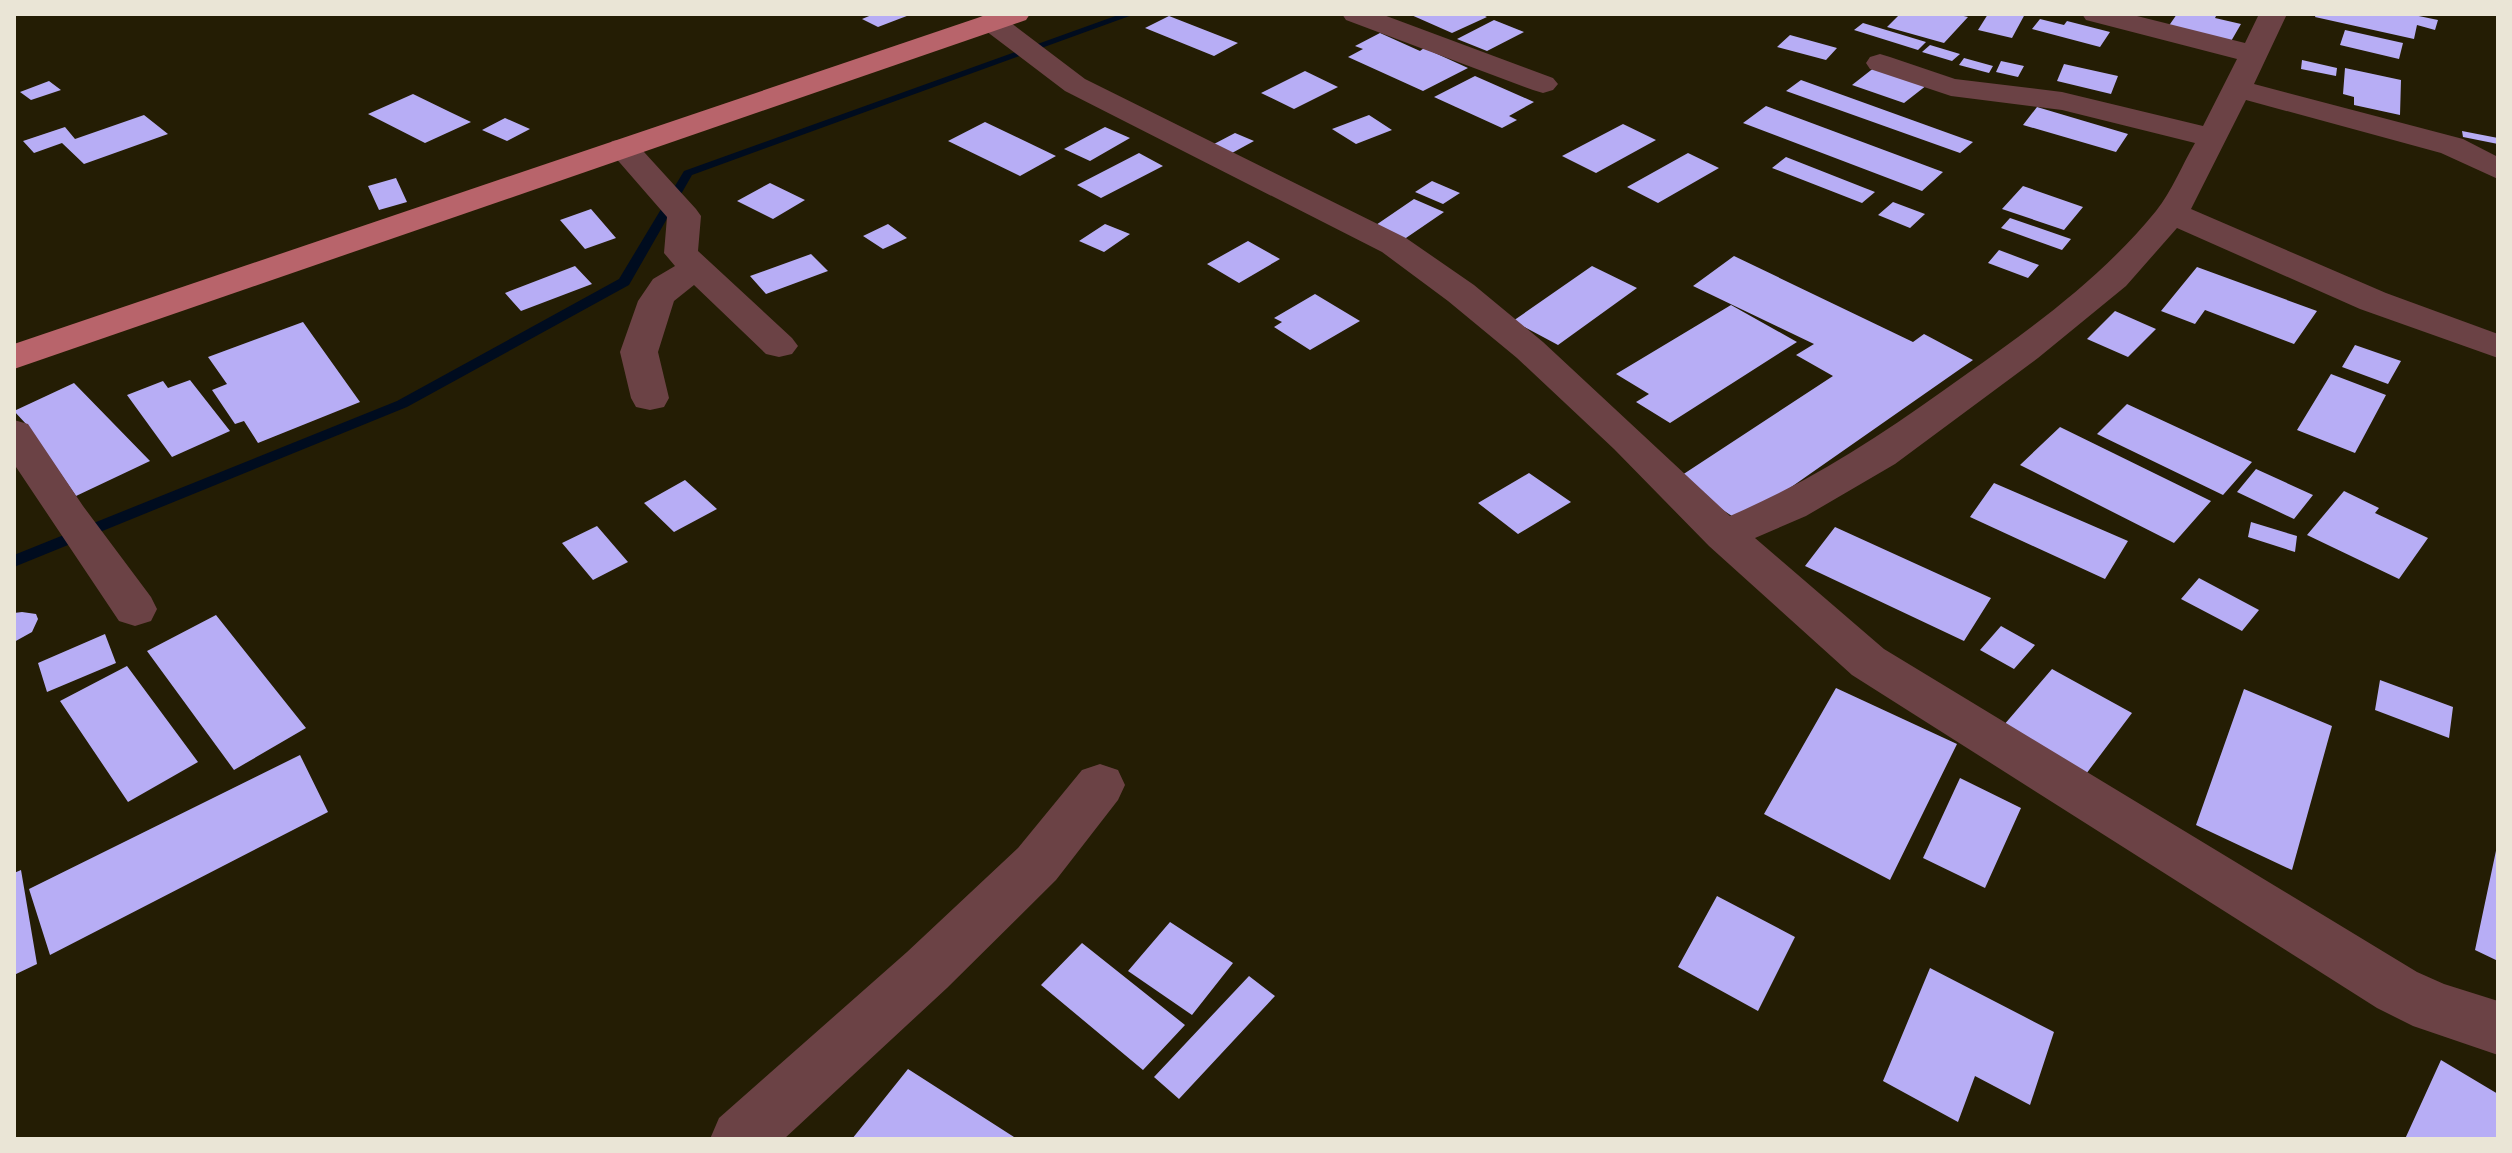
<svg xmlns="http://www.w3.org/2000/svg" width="2512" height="1153" font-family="Lato,sans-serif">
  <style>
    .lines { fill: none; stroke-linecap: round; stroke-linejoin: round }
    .stream { fill: #000c1f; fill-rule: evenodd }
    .building { fill: #b7adf5 }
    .minor { fill: #6b4245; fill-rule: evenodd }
    .major { fill: #b8646b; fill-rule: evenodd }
  </style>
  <rect width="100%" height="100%" fill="#241d04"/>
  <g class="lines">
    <path class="stream" d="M 1121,14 L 1135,14 L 692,175 L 629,285 L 407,407 L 14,567 L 14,555 L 397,401 L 619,279 L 684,171 Z"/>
  </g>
  <path class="building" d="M 874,14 L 912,14 L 878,27 L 862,19 Z
    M 1409,14 L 1481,14 L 1487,17 L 1452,33 Z
    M 1900,14 L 1955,14 L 1968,17 L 1944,43 L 1887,27 Z
    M 1988,14 L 2025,14 L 2012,38 L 1978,30 Z
    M 2177,14 L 2217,14 L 2215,18 L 2241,24 L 2230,43 L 2168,27 Z
    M 2316,14 L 2409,14 L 2438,20 L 2435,30 L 2417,25 L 2414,39 L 2315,17 Z
    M 1169,16 L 1238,43 L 1214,56 L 1145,28 Z
    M 2040,19 L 2064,25 L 2067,21 L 2110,32 L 2100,47 L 2032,29 Z
    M 1494,20 L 1524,32 L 1487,51 L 1457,39 Z
    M 1863,23 L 1926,42 L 1918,50 L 1854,30 Z
    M 2345,30 L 2403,43 L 2399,59 L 2340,45 Z
    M 1380,33 L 1420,51 L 1424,48 L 1468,68 L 1423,91 L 1348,57 L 1363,49 L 1355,46 Z
    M 1790,35 L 1837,48 L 1826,60 L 1777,47 Z
    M 1930,45 L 1960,54 L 1952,61 L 1922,52 Z
    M 1964,58 L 1993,66 L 1989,73 L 1959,65 Z
    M 2302,60 L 2337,68 L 2336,76 L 2301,69 Z
    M 2001,61 L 2024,66 L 2018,77 L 1996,72 Z
    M 2064,64 L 2118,76 L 2111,94 L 2057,81 Z
    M 1875,67 L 1927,85 L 1904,103 L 1852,85 Z
    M 2345,68 L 2401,80 L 2400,115 L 2354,105 L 2354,97 L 2343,94 Z
    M 1305,71 L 1338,87 L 1294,109 L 1261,93 Z
    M 1475,76 L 1534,102 L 1509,116 L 1517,120 L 1502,128 L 1434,97 Z
    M 1801,80 L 1973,142 L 1960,153 L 1786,91 Z
    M 49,81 L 61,90 L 31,100 L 20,92 Z
    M 413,94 L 450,112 L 471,122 L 425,143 L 368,114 Z
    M 1766,106 L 1943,172 L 1922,191 L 1743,123 Z
    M 2037,107 L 2128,134 L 2116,152 L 2023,125 Z
    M 144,115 L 168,134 L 84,164 L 62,143 L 34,153 L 23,141 L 65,127 L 75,139 Z
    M 1369,115 L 1392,130 L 1356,144 L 1332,129 Z
    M 505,118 L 530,129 L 507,141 L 482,130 Z
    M 985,122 L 1056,156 L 1020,176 L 948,141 Z
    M 1623,124 L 1656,140 L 1596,173 L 1562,156 Z
    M 1105,127 L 1130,138 L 1090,161 L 1064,149 Z
    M 2462,131 L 2498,138 L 2498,144 L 2463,137 Z
    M 1235,133 L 1254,141 L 1232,153 L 1214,144 Z
    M 1139,153 L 1163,166 L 1101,198 L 1077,185 Z
    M 1688,153 L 1719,168 L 1658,203 L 1627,187 Z
    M 1786,157 L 1875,192 L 1862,203 L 1772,168 Z
    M 396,178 L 407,202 L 379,210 L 368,186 Z
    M 1432,181 L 1460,193 L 1443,204 L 1415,192 Z
    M 770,183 L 805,200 L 773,219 L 737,201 Z
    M 2023,186 L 2083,207 L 2064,230 L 2002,209 Z
    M 1414,199 L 1444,212 L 1403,240 L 1373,227 Z
    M 1893,202 L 1925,214 L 1910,228 L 1878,215 Z
    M 591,209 L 616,238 L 585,249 L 560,220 Z
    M 2010,218 L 2071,239 L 2062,250 L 2001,228 Z
    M 888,224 L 907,238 L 883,249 L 863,236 Z
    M 1105,224 L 1130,234 L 1104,252 L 1079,241 Z
    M 1248,241 L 1280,259 L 1239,283 L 1207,264 Z
    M 1999,250 L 2039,265 L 2028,278 L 1988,263 Z
    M 811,254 L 828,271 L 766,294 L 750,276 Z
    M 1734,256 L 1913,342 L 1924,334 L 1973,360 L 1741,522 L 1676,479 L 1833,376 L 1796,355 L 1814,344 L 1693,286 Z
    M 575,266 L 592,284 L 521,311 L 505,293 Z
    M 1592,266 L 1637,288 L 1558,345 L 1513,321 Z
    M 2197,267 L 2317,311 L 2294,344 L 2205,310 L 2195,324 L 2161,311 Z
    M 1315,294 L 1360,321 L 1310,350 L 1274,327 L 1282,322 L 1274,318 Z
    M 1731,305 L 1797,342 L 1670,423 L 1636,402 L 1649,394 L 1616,374 Z
    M 2115,311 L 2156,329 L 2128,357 L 2087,339 Z
    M 303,322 L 360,402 L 258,443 L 244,421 L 235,424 L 212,390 L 227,384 L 208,357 Z
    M 2355,345 L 2401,361 L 2388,384 L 2342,367 Z
    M 2331,374 L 2386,395 L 2355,453 L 2297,430 Z
    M 190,380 L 230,431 L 172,457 L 127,395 L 163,381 L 168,388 Z
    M 74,383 L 150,461 L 76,496 L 27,425 L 14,411 Z
    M 2127,404 L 2252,462 L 2223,495 L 2097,434 Z
    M 2060,427 L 2211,501 L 2174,543 L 2020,465 Z
    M 2256,469 L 2313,495 L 2294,519 L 2237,492 Z
    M 1529,473 L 1571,502 L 1518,534 L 1478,503 Z
    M 685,480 L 717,509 L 674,532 L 644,503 Z
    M 1994,483 L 2128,541 L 2105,579 L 1970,517 Z
    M 2344,491 L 2379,508 L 2375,513 L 2428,538 L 2399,579 L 2307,535 Z
    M 2251,522 L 2297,536 L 2295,552 L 2248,537 Z
    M 597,526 L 628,562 L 593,580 L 562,543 Z
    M 1835,527 L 1991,598 L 1964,641 L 1805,566 Z
    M 2199,578 L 2259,610 L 2242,631 L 2181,599 Z
    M 22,612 L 36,614 L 38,619 L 32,632 L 14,642 L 14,613 Z
    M 216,615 L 306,728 L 234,770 L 147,651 Z
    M 2001,626 L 2035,645 L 2014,669 L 1980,650 Z
    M 105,634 L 116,663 L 47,692 L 38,663 Z
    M 127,666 L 198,762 L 128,802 L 60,701 Z
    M 2052,669 L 2132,713 L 2080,782 L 1997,733 Z
    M 2380,680 L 2453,707 L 2449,738 L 2375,710 Z
    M 1836,688 L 1957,744 L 1890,880 L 1764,814 Z
    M 2244,689 L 2332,726 L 2292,870 L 2196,825 Z
    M 300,755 L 328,812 L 50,955 L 29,889 Z
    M 1960,778 L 2021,808 L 1985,888 L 1923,858 Z
    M 2497,846 L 2498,846 L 2498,961 L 2475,950 Z
    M 21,870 L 37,964 L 14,975 L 14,873 Z
    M 1717,896 L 1795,937 L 1758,1011 L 1678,967 Z
    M 1170,922 L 1233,963 L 1192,1015 L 1128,971 Z
    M 1082,943 L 1185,1025 L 1143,1070 L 1041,985 Z
    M 1930,968 L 2054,1032 L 2030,1105 L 1975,1076 L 1958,1122 L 1883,1081 Z
    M 1249,976 L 1275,996 L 1179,1099 L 1154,1077 Z
    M 2441,1060 L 2498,1094 L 2498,1139 L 2405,1139 Z
    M 908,1069 L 1014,1137 L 852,1139 Z"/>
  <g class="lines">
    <path class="minor" d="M 993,14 L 1002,16 L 1085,79 L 1406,238 L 1474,285 L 1543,342 L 1730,516 C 1820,477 1889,430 1968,373 C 2036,325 2103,276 2156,211 C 2172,191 2182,165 2195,143 L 2062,110 L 1951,96 L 1870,69 L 1866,63 L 1870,57 L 1880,54 L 1890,57 L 1955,79 L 2062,92 L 2203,126 L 2237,59 L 2086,20 L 2082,14 L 2129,14 L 2245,43 L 2259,14 L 2287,14 L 2254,84 L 2463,139 L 2498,157 L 2498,179 L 2441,153 L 2246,100 L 2191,209 L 2386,293 L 2498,334 L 2498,358 L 2360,309 L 2177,228 L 2126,286 L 2038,358 L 1895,464 L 1806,516 L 1755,538 L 1884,649 L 2417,972 L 2444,984 L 2498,1001 L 2498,1055 L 2413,1026 L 2377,1008 L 1852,675 L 1709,546 L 1614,449 L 1517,358 L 1448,301 L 1382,252 L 1065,91 L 982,28 L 978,22 L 982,16 Z
      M 1342,14 L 1381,14 L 1553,78 L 1558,84 L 1553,90 L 1543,93 L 1533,90 L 1346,20 Z
      M 623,139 L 634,141 L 696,209 L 701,216 L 698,251 L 792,338 L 798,346 L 792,354 L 779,357 L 766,354 L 694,285 L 674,301 L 658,352 L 669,398 L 664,407 L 650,410 L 636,407 L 631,398 L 620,352 L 638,301 L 653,279 L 675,266 L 664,253 L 667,217 L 607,148 L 612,141 Z
      M 14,420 L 28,424 L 83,506 L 151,597 L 157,609 L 151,621 L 135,626 L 119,621 L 14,464 Z
      M 1100,764 L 1118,770 L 1125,785 L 1118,800 L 1056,880 L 947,988 L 784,1139 L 710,1139 L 719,1118 L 907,952 L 1018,848 L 1082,770 Z"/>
    <path class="major" d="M 989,14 L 1030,14 L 1026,20 L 14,369 L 14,344 Z"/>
  </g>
  <rect width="2512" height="1153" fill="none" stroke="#eae5d6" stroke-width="32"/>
</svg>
